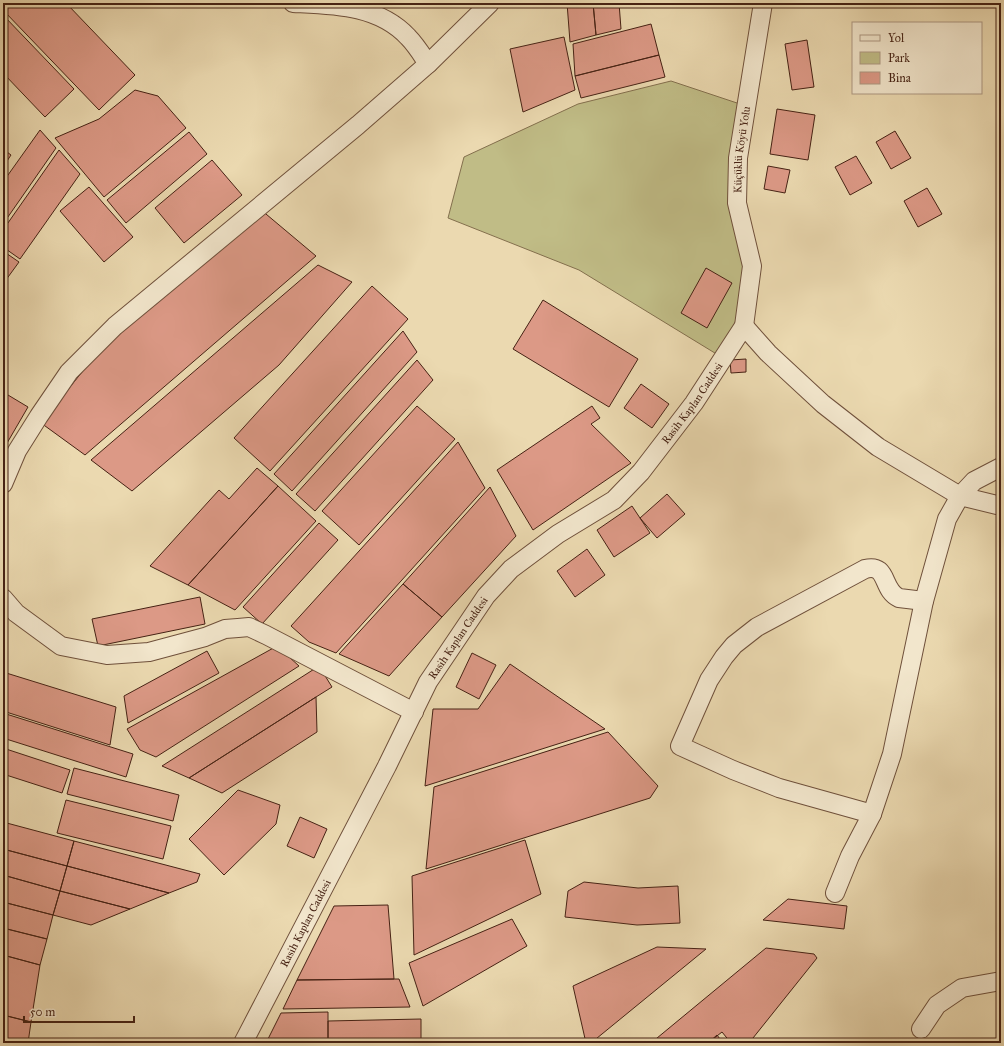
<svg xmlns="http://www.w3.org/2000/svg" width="1004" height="1046" font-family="'IM FELL Great Primer',serif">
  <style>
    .green { fill: #c0bc86; stroke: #836f4d }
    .building { fill: #dc9986; stroke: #462214 }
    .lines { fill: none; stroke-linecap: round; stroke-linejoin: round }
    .minor-casing { stroke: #6f503b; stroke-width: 20 }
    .minor { stroke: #f2e6cc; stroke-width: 18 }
    .labels { text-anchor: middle; stroke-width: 3; stroke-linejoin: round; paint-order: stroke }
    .street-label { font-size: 11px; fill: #462214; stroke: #f2e6cc }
  </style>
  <rect width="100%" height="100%" fill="#ebd9b0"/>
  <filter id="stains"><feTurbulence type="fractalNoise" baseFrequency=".005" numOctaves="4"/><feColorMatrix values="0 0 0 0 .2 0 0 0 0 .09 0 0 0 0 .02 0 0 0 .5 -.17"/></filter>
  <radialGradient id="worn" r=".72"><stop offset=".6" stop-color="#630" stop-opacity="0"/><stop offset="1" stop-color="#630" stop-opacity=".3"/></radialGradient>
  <path class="green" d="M 671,81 L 746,106 L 738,158 L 749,296 L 723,358 L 579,270 L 448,218 L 464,157 L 578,104 Z"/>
  <path class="building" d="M 3,3 L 66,3 L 135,75 L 99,110 L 3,10 Z
    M 567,3 L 593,3 L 596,35 L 570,42 Z
    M 593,3 L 619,3 L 621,29 L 596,35 Z
    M 3,15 L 74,89 L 45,117 L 3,73 Z
    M 651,24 L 659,55 L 575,76 L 573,44 Z
    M 564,37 L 575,90 L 523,112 L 510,49 Z
    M 807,40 L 814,87 L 792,90 L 785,44 Z
    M 659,55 L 665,77 L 581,98 L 575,76 Z
    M 135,90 L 158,96 L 186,128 L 104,197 L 55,138 L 99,119 Z
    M 777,109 L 815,115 L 808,160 L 770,154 Z
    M 40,130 L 56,148 L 3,224 L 3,182 Z
    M 895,131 L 911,158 L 891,169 L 876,142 Z
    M 189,132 L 207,154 L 126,223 L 107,200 Z
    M 3,149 L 11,155 L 3,167 Z
    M 59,150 L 80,174 L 20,259 L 3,247 L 3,230 Z
    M 856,156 L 872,183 L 850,195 L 835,167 Z
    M 212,160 L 242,195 L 184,243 L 155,208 Z
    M 768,166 L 790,170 L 785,193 L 764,189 Z
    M 89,187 L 133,237 L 104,262 L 60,211 Z
    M 927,188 L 942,214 L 918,227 L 904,201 Z
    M 260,209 L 316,256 L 85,455 L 41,423 L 111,336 Z
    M 3,251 L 19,262 L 3,284 Z
    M 318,265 L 352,282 L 279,365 L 132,491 L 91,460 Z
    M 706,268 L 732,283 L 707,328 L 681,313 Z
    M 372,286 L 408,319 L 270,471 L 234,438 Z
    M 543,300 L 638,359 L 609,407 L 513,349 Z
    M 403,331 L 417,352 L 292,491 L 274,474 Z
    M 746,359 L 746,372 L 731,373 L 730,360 Z
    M 417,360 L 433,380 L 315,511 L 296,494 Z
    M 641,384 L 669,404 L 652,428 L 624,408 Z
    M 3,392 L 28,407 L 3,450 Z
    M 417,406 L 455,439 L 359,545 L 322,511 Z
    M 592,406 L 600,418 L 591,424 L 631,463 L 533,530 L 497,470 Z
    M 458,442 L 485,488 L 336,653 L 309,642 L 291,626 Z
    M 257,468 L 278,486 L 188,585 L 150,566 L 219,490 L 229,499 Z
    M 278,486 L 316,521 L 235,610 L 188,585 Z
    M 490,487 L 516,536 L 442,617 L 403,584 Z
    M 667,494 L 685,514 L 657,538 L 640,518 Z
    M 632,506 L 650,533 L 614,557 L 597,530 Z
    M 319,523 L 338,540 L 262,624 L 243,607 Z
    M 587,549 L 605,575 L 575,597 L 557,571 Z
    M 403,584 L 442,617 L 389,676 L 339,654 Z
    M 200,597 L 205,624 L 98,646 L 92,619 Z
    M 277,646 L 299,666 L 156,757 L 140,750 L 127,729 Z
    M 207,651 L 219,673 L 128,723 L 124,696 Z
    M 472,653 L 496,665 L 479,699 L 456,687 Z
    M 510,664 L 605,729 L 425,786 L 433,709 L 478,709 Z
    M 319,666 L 332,687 L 316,697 L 189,778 L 162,766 Z
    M 3,672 L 116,707 L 110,745 L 3,711 Z
    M 316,697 L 317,732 L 222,793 L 189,778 Z
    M 3,713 L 133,754 L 126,777 L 3,738 Z
    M 608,732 L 658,786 L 650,798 L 426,869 L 434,787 Z
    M 3,748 L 70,770 L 62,793 L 3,774 Z
    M 74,768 L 179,795 L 173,821 L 67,794 Z
    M 238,790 L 280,805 L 276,824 L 224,875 L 189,839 Z
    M 66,800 L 171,826 L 163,859 L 57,833 Z
    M 300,817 L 327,829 L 314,858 L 287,846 Z
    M 3,822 L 74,841 L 67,866 L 3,849 Z
    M 525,840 L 541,894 L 414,955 L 412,876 Z
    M 74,841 L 200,874 L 197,882 L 169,893 L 67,866 Z
    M 3,849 L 67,866 L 60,891 L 3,875 Z
    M 67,866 L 169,893 L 130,909 L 60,891 Z
    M 3,875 L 60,891 L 53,915 L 3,902 Z
    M 584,882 L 638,888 L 678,886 L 680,923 L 637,925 L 565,917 L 568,891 Z
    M 60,891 L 130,909 L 91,925 L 53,915 Z
    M 788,899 L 847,906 L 844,929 L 763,920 Z
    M 3,902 L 53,915 L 47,939 L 3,928 Z
    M 388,905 L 394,979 L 297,980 L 334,906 Z
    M 512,919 L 527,946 L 423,1006 L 409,963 Z
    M 3,928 L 47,939 L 40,965 L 3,955 Z
    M 657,947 L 706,949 L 591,1043 L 586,1043 L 573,986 Z
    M 766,948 L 814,954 L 817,958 L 749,1043 L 731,1043 L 722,1032 L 708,1043 L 651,1043 Z
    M 3,955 L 40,965 L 31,1022 L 3,1015 Z
    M 399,979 L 410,1007 L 283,1009 L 297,980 Z
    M 328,1012 L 328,1043 L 266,1043 L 281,1013 Z
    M 3,1015 L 31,1022 L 28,1043 L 3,1043 Z
    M 421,1019 L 421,1043 L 328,1043 L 328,1021 Z
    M 717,1035 L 723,1043 L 708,1043 Z"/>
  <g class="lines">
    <defs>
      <g id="minor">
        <path d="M 293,3 C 334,5 378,5 408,37 C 416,45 422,55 428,64"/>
        <path d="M 744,326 L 768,353 L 823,404 L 878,447 L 960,496 L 1001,506"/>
        <path d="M 3,484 L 17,451 L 39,416 L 69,372 L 115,326 L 358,125 L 428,64 L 490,3"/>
        <path d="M 3,598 L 16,613 L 61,646 L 107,655 L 149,652 L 205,637 L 225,629 L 238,628 L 249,627 L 266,635 L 414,712"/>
        <path d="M 872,814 L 779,788 L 733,770 L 680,746 L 709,680 L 724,657 L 734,645 L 757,627 L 865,569 C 889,563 881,590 899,598 L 924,601"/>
        <path d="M 835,893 L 850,856 L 872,814 L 892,754 L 924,601 L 947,519 L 960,496 L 974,481 L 1001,467"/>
        <path d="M 921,1029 L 937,1005 L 962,988 L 1001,981"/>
        <path id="s1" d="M 243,1043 L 387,766 L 428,682 L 486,596 L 511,569 L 558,534 L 614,500 L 641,472 L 694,403 L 744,326 L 752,266 L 737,203 L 738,158 L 763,3"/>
      </g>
    </defs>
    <use href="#minor" class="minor-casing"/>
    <use href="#minor" class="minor"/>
  </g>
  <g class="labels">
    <g class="street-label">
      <text dy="4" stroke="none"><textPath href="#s1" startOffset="1067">Küçüklü Köyü Yolu</textPath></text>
      <text dy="4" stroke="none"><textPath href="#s1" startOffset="795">Rasih Kaplan Caddesi</textPath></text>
      <text dy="4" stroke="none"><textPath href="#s1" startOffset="459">Rasih Kaplan Caddesi</textPath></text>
      <text dy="4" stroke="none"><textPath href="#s1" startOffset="135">Rasih Kaplan Caddesi</textPath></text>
    </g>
  </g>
  <rect width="1004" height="1046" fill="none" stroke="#ebd9b0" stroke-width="16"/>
  <rect x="4" y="4" width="996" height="1038" fill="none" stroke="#462214" stroke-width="2"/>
  <rect x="8" y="8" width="988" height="1030" fill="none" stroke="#462214"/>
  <rect x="852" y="22" width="130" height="72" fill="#f2e6cc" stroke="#ad9882"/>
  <rect x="860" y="35" width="20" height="6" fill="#f2e6cc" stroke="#ad9882"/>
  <text x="888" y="42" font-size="12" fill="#462214">Yol</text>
  <rect x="860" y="52" width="20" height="12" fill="#c0bc86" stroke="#ad9882"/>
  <text x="888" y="62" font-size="12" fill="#462214">Park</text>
  <rect x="860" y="72" width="20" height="12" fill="#dc9986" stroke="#ad9882"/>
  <text x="888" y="82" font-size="12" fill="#462214">Bina</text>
  <path d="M24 1016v6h110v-6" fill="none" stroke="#462214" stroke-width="2"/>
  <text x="30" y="1016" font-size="12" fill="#462214" stroke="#f2e6cc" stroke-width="3" paint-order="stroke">50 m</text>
  <rect width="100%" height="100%" filter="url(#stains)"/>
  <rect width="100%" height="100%" fill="url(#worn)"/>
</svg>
